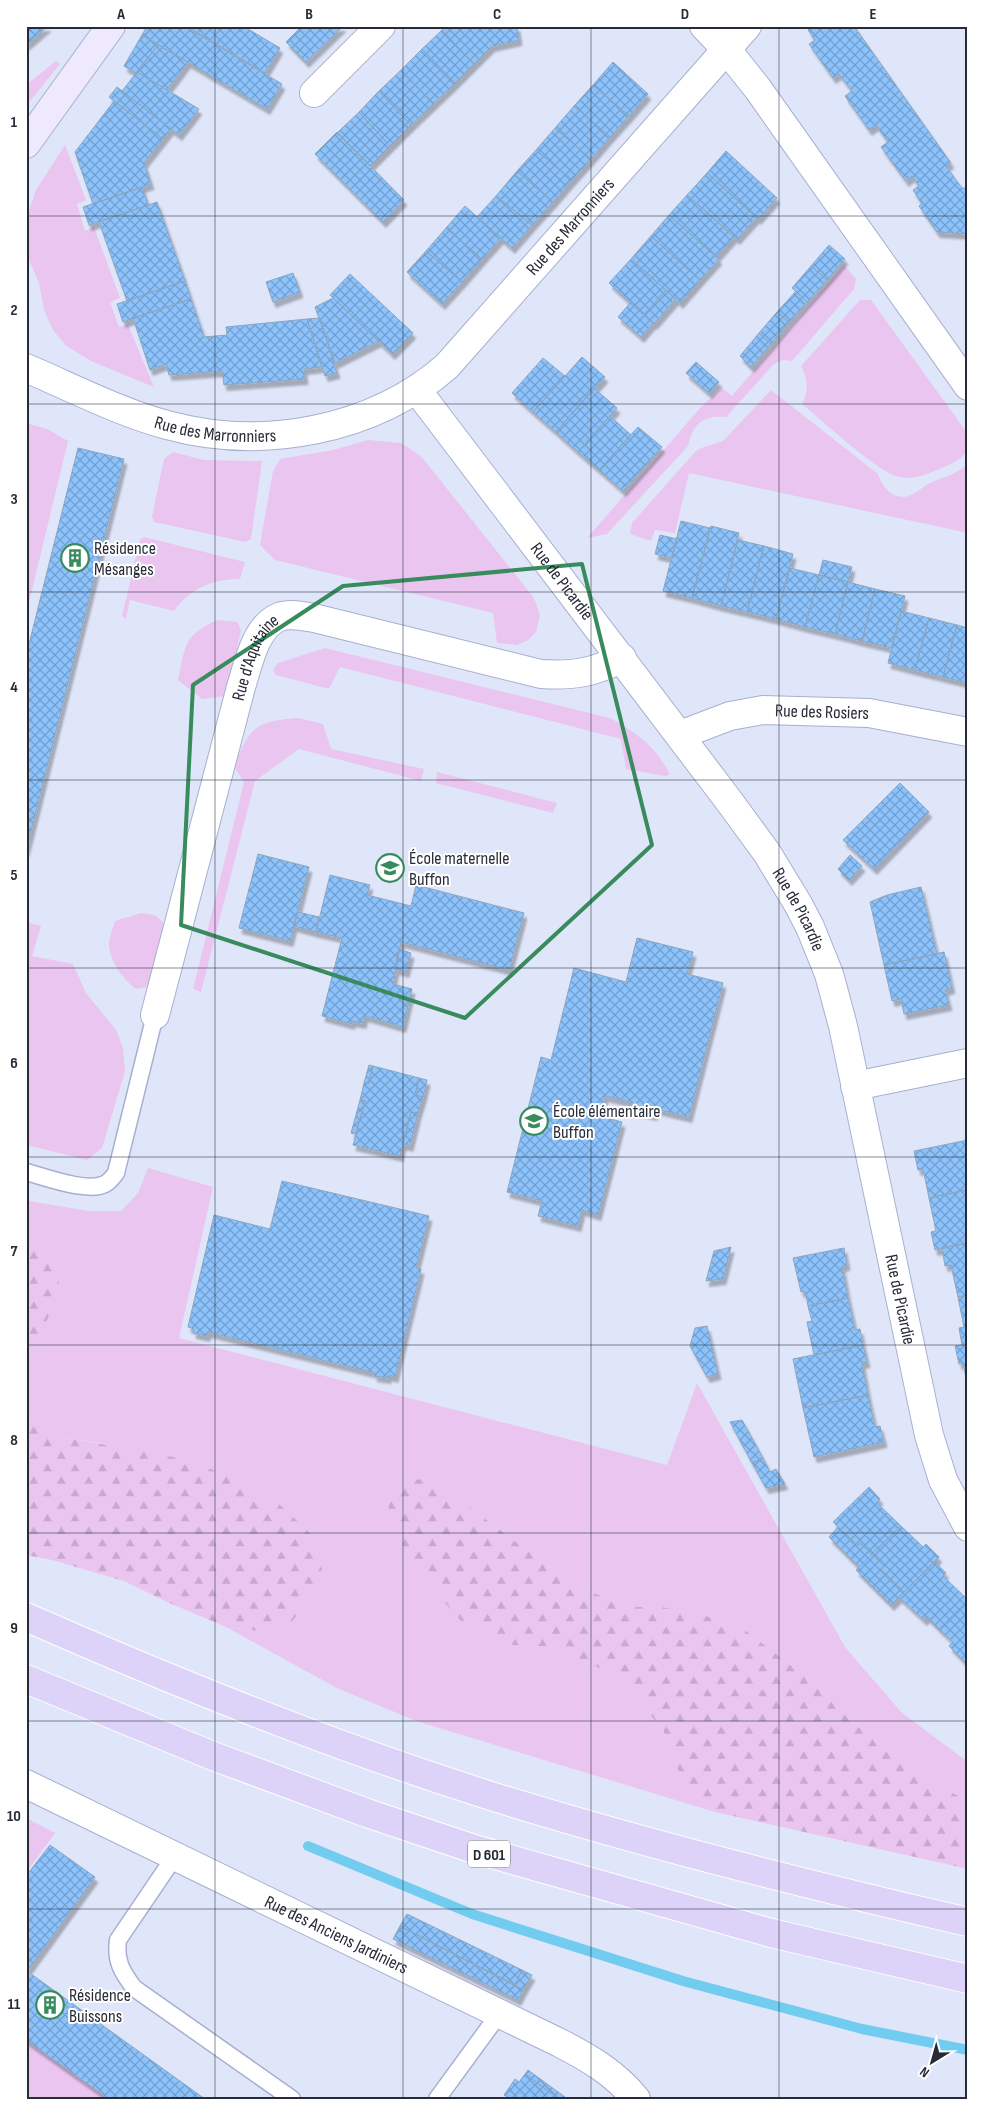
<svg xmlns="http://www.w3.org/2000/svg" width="994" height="2125" font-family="'Sofia Sans Condensed',sans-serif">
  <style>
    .grass { fill: #e9c5f0 }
    .forest { fill: url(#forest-firs) }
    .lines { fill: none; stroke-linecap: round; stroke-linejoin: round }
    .stream { stroke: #72ccf0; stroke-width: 10 }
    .building { fill: url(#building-cross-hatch); stroke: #8ca5bf; filter: url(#shadow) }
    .lane-casing { stroke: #a7afd0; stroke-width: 19 }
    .street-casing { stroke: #a7afd0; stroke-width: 30 }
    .secondary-casing { stroke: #a7afd0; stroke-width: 30 }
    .primary-casing { stroke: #fff; stroke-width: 30 }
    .lane { stroke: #fff; stroke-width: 16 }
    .street { stroke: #fff; stroke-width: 28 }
    .secondary { stroke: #eee9fc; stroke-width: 28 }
    .primary { stroke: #ddd3f8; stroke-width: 28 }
    .marked { fill: none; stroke: #388b5d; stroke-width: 4; stroke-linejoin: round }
    .grid { fill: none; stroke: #272b37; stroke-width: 1; stroke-opacity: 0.55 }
    .labels { text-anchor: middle; stroke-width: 4; stroke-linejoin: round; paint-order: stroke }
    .shield { fill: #fff; stroke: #686b73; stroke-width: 1 }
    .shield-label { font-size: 16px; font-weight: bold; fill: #272b37 }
    .street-label { font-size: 18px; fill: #272b37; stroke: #fff }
    .poi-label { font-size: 18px; fill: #272b37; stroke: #fff; text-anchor: start }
    .neatline { fill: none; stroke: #272b37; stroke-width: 2 }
    .grid-label { font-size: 16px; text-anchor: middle; font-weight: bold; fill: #272b37 }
  </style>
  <defs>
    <pattern id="forest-firs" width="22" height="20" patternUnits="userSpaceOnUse" patternTransform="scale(1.25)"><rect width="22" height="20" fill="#e9c5f0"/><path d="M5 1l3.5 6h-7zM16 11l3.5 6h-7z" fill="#c8a9ce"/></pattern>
    <pattern id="building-cross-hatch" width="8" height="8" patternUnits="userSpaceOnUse" patternTransform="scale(1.25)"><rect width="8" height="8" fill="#8cc3fd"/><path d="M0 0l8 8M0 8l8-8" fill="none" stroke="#729fce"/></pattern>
    <filter id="shadow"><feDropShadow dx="3" dy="5.5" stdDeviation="1" flood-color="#0004"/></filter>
  </defs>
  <rect width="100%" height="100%" fill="#e0e6fa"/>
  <path class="grass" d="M 56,61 L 60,64 L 26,106 L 26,85 Z
    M 65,145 L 86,200 L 77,204 L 85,231 L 94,227 L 120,298 L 110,302 L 119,327 L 128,325 L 154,387 L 93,362 L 66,346 L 53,330 L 44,310 L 39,283 L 26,253 L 26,219 L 36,190 Z
    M 844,265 L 856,279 L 854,289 L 792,361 L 783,360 L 774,364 L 726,417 C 702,415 693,424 688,446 L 607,534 L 587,538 L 702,406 L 722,388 L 732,396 Z
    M 860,300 L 871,300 L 968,434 C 968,456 964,458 944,467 C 930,473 916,480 900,477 C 879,474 822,420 802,404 C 809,391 808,379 801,366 Z
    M 771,390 L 878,474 C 883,489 896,503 913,494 C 919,491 924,486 930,483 C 943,477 957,475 968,463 L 968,533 L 689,473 L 675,533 L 655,530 L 651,541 L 630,534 L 632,523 L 695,452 C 704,445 713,445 723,441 Z
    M 26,423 L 47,429 L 68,441 L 26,615 Z
    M 368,440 L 401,443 L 421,456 L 534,598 L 540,615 L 536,632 L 528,640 L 517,645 L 497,643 L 493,613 L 275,560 L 260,545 L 273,471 L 280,459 L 333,450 Z
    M 173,452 L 204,460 L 262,461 L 251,539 L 245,542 L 154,522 L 152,516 L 164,459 Z
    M 144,537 L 245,562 L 240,579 C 214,579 190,588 174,611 L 130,600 L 126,619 L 122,616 L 140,540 Z
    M 217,620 L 238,622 L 241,631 L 226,696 L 202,699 L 178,680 C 185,646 184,635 217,620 Z
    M 325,648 L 610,718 C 638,734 654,745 670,774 L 665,776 L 626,769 L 621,739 L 340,667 L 329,689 L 276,675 L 273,670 L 278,663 Z
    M 298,718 L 323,724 L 331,749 L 424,769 L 421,781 L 299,749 L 255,781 L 201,992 L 193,989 L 244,782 L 234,767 C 249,728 255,721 298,718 Z
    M 437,772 L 557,803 L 553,813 L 436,783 Z
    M 141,913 L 155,915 L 167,926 L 148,987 L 136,989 C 123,979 110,962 109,945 C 109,938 113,928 115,921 Z
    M 26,922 L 41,926 L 32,956 L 73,964 L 86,993 L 116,1030 L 123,1048 L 125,1071 L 102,1148 L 87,1160 L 26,1145 Z
    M 148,1168 L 213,1187 L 179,1338 L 667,1465 L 697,1383 L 845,1647 L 902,1713 L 968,1762 L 968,1802 L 905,1764 L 849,1719 L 811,1681 L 745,1630 L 706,1616 L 662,1607 L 632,1607 L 576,1587 L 456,1497 L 438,1478 L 407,1480 L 394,1488 L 388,1506 L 513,1645 L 553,1647 L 619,1677 L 663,1730 L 683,1783 L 715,1812 L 416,1721 L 337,1688 L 226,1627 L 265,1632 L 316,1591 L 322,1569 L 313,1536 L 105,1444 L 52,1435 L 30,1420 L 26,1406 L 26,1366 L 40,1334 L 59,1272 L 26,1236 L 26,1208 L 29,1201 L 89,1211 L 121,1211 L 138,1193 Z
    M 26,1818 L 55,1833 L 26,1873 Z
    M 26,2040 L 109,2099 L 26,2099 Z"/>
  <path class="forest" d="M 26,1236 L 59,1272 L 58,1297 L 40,1334 L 26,1366 Z
    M 26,1406 L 30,1420 L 52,1435 L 195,1461 L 278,1503 L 313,1536 L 322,1569 L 316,1591 L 290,1624 L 265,1632 L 226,1627 L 167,1602 L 124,1581 L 52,1560 L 26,1555 Z
    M 438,1478 L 456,1497 L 576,1587 L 632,1607 L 662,1607 L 706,1616 L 745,1630 L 811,1681 L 849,1719 L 905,1764 L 968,1802 L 968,1869 L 715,1812 L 683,1783 L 663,1730 L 619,1677 L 553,1647 L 513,1645 L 460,1620 L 408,1560 L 388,1506 L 394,1488 L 407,1480 Z"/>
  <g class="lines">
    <path class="stream" d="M 308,1846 L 472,1914 L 683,1981 L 862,2029 L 968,2050"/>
  </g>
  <path class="building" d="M 26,26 L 48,26 L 26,45 Z
    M 147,26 L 184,26 L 282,84 L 267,109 L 142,35 Z
    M 186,26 L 243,26 L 280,48 L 265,73 Z
    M 302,26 L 343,26 L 306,62 L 286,42 Z
    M 445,26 L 517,26 L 519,40 L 492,46 L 474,64 L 442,30 Z
    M 813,26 L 854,26 L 951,163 L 946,166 L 962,188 L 968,188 L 968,234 L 937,232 L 919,206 L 922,204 L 913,190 L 919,186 L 912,176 L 906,181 L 881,147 L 888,142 L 876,125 L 869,130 L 845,96 L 852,91 L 839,74 L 833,78 L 809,44 L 815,40 L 808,30 Z
    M 442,30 L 474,64 L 455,83 L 422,49 Z
    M 142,35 L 158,45 L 136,73 L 124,66 Z
    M 158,45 L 188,62 L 167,90 L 137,72 Z
    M 422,49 L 455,83 L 433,104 L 401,70 Z
    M 613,62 L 648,94 L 629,116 L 593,85 Z
    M 401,70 L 433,104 L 411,125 L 379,91 Z
    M 137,72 L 199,109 L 179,135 L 122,91 Z
    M 593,85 L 629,116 L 610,137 L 574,106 Z
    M 117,87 L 171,129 L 163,139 L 109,97 Z
    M 379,91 L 411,125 L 390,146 L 359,112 Z
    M 114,101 L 163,139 L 144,163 L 151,184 L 93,204 L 75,152 Z
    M 574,106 L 610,137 L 591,159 L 555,128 Z
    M 359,112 L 390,146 L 370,166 L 337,133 Z
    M 555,128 L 591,159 L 572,180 L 536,150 Z
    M 337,132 L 404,200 L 383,222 L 315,154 Z
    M 536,150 L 572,180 L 553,202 L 517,171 Z
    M 726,151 L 777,198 L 758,219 L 707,173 Z
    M 517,171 L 553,202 L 532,225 L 496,196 Z
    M 707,173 L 757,217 L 737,239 L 687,195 Z
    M 142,187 L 148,205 L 89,225 L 83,207 Z
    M 687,195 L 734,237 L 716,257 L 669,215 Z
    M 496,196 L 532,225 L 512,248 L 477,217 Z
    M 157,202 L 185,281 L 127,301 L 99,222 Z
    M 465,206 L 501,238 L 482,259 L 446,228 Z
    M 669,215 L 719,259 L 700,280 L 651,236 Z
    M 446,228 L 482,259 L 462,282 L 426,251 Z
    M 651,236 L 700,280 L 680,303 L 631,259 Z
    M 829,245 L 845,259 L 827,280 L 811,266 Z
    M 426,251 L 462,282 L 442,304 L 407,272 Z
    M 631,259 L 666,290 L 644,315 L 609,283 Z
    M 811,266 L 827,280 L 807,302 L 792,288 Z
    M 293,273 L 300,292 L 273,302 L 266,282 Z
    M 350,274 L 413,333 L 392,354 L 330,295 Z
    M 185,281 L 191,299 L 123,322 L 117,304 Z
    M 666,290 L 676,299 L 654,324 L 644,315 Z
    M 796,291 L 807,302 L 789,322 L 777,312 Z
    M 333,298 L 379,341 L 335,363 L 315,307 Z
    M 191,299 L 204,337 L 227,335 L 226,327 L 307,319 L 322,367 L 304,369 L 305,379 L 224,385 L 222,371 L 169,375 L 166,364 L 150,370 L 133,318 Z
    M 630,303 L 653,323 L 641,337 L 618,317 Z
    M 777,312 L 789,322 L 771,344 L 759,333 Z
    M 320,318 L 337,373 L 325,376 L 307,319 Z
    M 759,333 L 771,344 L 751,367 L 740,356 Z
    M 582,357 L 605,377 L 556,432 L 533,412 Z
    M 543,358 L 565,376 L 533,412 L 512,393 Z
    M 696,362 L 719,382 L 709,393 L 686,373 Z
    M 594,388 L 617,408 L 578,452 L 556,432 Z
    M 610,416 L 631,435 L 599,470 L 578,452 Z
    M 638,427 L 662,447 L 623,491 L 599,470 Z
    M 78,448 L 124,459 L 26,851 L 26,656 Z
    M 681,521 L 710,528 L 692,598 L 663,591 Z
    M 711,526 L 739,533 L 721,606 L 692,598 Z
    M 660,535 L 677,539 L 672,558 L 655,554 Z
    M 738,540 L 764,546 L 747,612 L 721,606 Z
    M 764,546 L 793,554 L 776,619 L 747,612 Z
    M 823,560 L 852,567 L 848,582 L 819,575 Z
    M 790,568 L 819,575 L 805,627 L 776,619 Z
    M 819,575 L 848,582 L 835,634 L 805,627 Z
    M 848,582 L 875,589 L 862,641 L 835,634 Z
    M 875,589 L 905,596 L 892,648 L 862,641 Z
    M 901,611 L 929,618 L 915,670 L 888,663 Z
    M 929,618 L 957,625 L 943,677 L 915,670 Z
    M 957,625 L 968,628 L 968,683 L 943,677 Z
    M 900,783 L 929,812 L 874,869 L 843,840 Z
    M 258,854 L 309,867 L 290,941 L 239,928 Z
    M 850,855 L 862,866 L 849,880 L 838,869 Z
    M 330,875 L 370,885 L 367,895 L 411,906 L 416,885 L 524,913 L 509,970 L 401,942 L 393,984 L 412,989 L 403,1027 L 365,1016 L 363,1023 L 352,1021 L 352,1024 L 322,1016 L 342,938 L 316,932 Z
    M 921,887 L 937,954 L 884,965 L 870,902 L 887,895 Z
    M 298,912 L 319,917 L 316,932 L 294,926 Z
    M 637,938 L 693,952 L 687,974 L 723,983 L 689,1117 L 656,1109 L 654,1115 L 632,1110 L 634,1103 L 605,1096 L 599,1116 L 622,1122 L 598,1215 L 582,1210 L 578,1226 L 538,1216 L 542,1201 L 507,1192 L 541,1057 L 551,1060 L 574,968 L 626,982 Z
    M 399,949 L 411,953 L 406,972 L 396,969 L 395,967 Z
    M 944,952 L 952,988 L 945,990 L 949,1005 L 904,1014 L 901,999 L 892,1001 L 884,965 Z
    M 369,1065 L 373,1066 L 369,1083 L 364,1083 Z
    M 373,1066 L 419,1078 L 415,1095 L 423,1097 L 418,1113 L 411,1112 L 400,1156 L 353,1145 L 365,1101 L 360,1100 L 364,1083 L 369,1083 Z
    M 419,1078 L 427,1080 L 423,1097 L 415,1095 Z
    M 360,1100 L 365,1101 L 356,1134 L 351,1133 Z
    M 411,1112 L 418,1113 L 410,1146 L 403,1144 Z
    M 968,1140 L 968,1190 L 929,1198 L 923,1169 L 918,1170 L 914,1151 Z
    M 282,1181 L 429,1216 L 416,1268 L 421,1269 L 395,1377 L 389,1375 L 388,1378 L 374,1376 L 375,1373 L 208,1332 L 207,1336 L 193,1333 L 194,1329 L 188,1327 L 214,1215 L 270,1229 Z
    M 965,1190 L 968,1206 L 968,1243 L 935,1250 L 931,1232 L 936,1231 L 929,1198 Z
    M 968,1243 L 968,1295 L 958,1297 L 951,1265 L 945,1266 L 942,1248 Z
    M 731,1247 L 723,1279 L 706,1281 L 714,1251 Z
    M 844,1248 L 847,1265 L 842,1266 L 848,1298 L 808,1306 L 805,1291 L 801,1292 L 793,1258 Z
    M 968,1295 L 968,1344 L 962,1345 L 959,1328 L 964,1327 L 958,1297 Z
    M 848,1298 L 855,1330 L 860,1329 L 863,1345 L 814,1355 L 807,1322 L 812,1321 L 808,1306 Z
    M 707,1326 L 718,1374 L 707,1377 L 690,1346 L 695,1328 Z
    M 968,1344 L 968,1388 L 963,1363 L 959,1364 L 955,1346 Z
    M 863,1345 L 867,1362 L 862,1363 L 868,1395 L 803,1408 L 793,1359 Z
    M 868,1395 L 875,1427 L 880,1426 L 884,1442 L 814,1457 L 803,1408 Z
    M 742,1420 L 763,1458 L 752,1463 L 730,1422 Z
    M 763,1458 L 770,1472 L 776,1469 L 785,1484 L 766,1488 L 752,1463 Z
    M 869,1487 L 880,1499 L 877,1503 L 901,1526 L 872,1554 L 860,1543 L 858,1546 L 833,1522 Z
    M 901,1526 L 923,1547 L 926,1544 L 939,1557 L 904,1592 L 881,1569 L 884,1566 L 872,1554 Z
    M 838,1527 L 858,1546 L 860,1543 L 872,1554 L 859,1567 L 829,1537 Z
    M 872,1554 L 884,1566 L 881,1569 L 904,1592 L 891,1605 L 856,1570 Z
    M 935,1562 L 946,1573 L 943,1576 L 968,1600 L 939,1629 L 927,1617 L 924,1620 L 899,1597 Z
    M 968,1600 L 968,1665 L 949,1646 L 953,1642 L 939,1629 Z
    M 50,1845 L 95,1877 L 27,1971 L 205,2099 L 109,2099 L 26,2040 L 26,1876 Z
    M 407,1914 L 522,1970 L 515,1985 L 400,1926 Z
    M 400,1926 L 523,1990 L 518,2000 L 393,1939 Z
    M 522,1970 L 532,1975 L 523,1990 L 515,1985 Z
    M 528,2070 L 565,2097 L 564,2099 L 559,2099 L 525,2074 Z
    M 525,2074 L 559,2099 L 510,2099 L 504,2095 L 515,2079 L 519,2082 Z"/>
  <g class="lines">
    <defs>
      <path id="lane" d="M 26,1172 C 45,1177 87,1193 105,1184 C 109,1182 113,1177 116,1173 L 155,1015
        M 175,1856 L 118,1940 C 115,1961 122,1972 134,1988 L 292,2099
        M 437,2099 L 499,2014"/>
      <g id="street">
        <path d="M 704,26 L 727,50 L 758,89 L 968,386"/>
        <path d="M 314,93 L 381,26"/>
        <path id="s1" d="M 26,368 C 73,388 119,412 167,425 C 262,451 373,431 447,366 L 747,26"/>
        <path id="s2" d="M 417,390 L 729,801 L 767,853 L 798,904 L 810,927 L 829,974 L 843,1026 L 929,1435 L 943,1480 L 968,1527"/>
        <path id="s3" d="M 680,735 L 730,716 L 763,710 L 869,713 L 968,732"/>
        <path id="s4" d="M 155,1015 L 241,687 C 248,665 255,627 279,617 C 290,613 303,616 314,618 L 541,674 C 573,676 593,673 622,658"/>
        <path d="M 855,1086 L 968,1063"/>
        <path id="s5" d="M 26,1784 L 560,2043 C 589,2058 615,2073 636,2099"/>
      </g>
      <path id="secondary" d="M 26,144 L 111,26"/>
      <path id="primary" d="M 26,1617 C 178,1684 333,1746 491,1796 C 648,1845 808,1885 968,1922
        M 26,1679 L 213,1756 L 367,1813 L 474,1849 L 771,1933 L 968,1979"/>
    </defs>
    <use href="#lane" class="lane-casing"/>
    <use href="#street" class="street-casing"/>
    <use href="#secondary" class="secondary-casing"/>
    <use href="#primary" class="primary-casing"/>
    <use href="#lane" class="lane"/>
    <use href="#street" class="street"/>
    <use href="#secondary" class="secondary"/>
    <use href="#primary" class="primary"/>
  </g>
  <path class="marked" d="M 582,564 L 652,845 L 465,1018 L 181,925 L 193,685 L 343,586 Z"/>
  <path class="grid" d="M 215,26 L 215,2099M 403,26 L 403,2099M 591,26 L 591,2099M 779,26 L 779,2099M 26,216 L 968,216M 26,404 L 968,404M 26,592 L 968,592M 26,780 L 968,780M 26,968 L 968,968M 26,1157 L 968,1157M 26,1345 L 968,1345M 26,1533 L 968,1533M 26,1721 L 968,1721M 26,1909 L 968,1909"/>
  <defs>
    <symbol id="building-ring" viewBox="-11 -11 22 22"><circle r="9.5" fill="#fff" stroke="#388b5d" stroke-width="1.5"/><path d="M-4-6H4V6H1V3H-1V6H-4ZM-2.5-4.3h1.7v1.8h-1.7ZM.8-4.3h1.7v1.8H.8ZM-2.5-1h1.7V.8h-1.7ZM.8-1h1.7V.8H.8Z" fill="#388b5d"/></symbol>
    <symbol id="school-ring" viewBox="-11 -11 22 22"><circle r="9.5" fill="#fff" stroke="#388b5d" stroke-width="1.5"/><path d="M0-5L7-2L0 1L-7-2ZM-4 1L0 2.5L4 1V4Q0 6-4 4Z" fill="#388b5d"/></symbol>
  </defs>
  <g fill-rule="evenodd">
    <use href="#building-ring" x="59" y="542" width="32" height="32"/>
    <use href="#school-ring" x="374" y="852" width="32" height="32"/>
    <use href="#school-ring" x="518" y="1105" width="32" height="32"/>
    <use href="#building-ring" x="34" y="1989" width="32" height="32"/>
  </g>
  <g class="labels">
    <rect class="shield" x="468" y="1840.5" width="42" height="27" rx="4"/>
    <g class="shield-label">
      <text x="489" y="1860">D 601</text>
    </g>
    <g class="street-label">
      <text dy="6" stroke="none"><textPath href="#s1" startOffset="636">Rue des Marronniers</textPath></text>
      <text dy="6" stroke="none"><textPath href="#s1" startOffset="201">Rue des Marronniers</textPath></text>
      <text dy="6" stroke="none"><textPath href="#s2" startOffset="240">Rue de Picardie</textPath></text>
      <text dy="6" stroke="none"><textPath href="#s4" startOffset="372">Rue d'Aquitaine</textPath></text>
      <text dy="6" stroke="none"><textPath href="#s3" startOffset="146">Rue des Rosiers</textPath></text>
      <text dy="6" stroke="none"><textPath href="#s2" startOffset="645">Rue de Picardie</textPath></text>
      <text dy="6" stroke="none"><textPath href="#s2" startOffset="1050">Rue de Picardie</textPath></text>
      <text dy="6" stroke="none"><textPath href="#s5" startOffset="345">Rue des Anciens Jardiniers</textPath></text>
    </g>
    <g class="poi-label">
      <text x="94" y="554">Résidence<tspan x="94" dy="21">Mésanges</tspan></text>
      <text x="409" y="864">École maternelle<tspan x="409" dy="21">Buffon</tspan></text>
      <text x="553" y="1117">École élémentaire<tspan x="553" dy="21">Buffon</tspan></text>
      <text x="69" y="2001">Résidence<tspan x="69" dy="21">Buissons</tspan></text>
    </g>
  </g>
  <rect width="994" height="2125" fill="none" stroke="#ffffff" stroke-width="55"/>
  <g transform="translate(932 2062) rotate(217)" stroke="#ffffff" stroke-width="4" paint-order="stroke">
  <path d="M0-4L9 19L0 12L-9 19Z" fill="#272b37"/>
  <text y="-8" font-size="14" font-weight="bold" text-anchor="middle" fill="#272b37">N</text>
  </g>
  <rect x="28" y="28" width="938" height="2070" class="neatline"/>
  <g class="grid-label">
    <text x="121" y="19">A</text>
    <text x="309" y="19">B</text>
    <text x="497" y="19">C</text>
    <text x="685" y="19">D</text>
    <text x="873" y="19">E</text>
    <text x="14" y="127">1</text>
    <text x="14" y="315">2</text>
    <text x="14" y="504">3</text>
    <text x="14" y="692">4</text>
    <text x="14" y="880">5</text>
    <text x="14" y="1068">6</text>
    <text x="14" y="1256">7</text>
    <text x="14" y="1445">8</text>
    <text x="14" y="1633">9</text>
    <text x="14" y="1821">10</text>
    <text x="14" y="2009">11</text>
  </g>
</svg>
